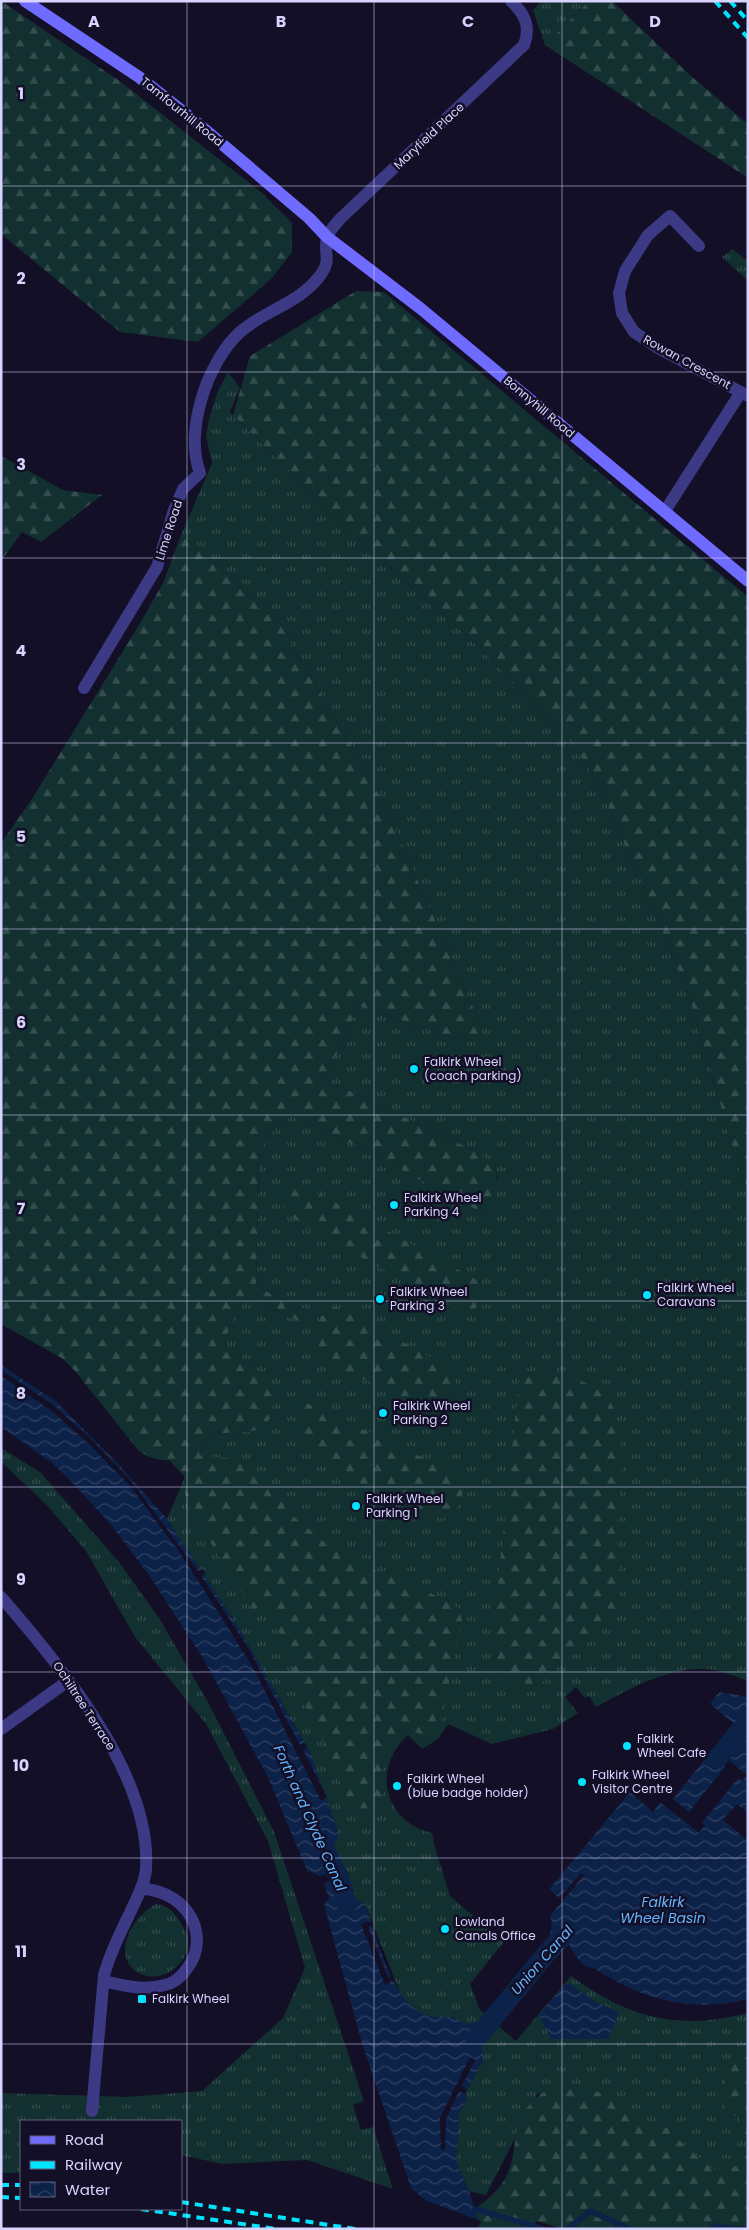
<svg xmlns="http://www.w3.org/2000/svg" width="749" height="2230" font-family="Poppins,sans-serif">
  <style>
    .grass { fill: url(#grass-tufts) }
    .forest { fill: url(#forest-firs) }
    .water { fill: url(#water-waves) }
    .pier { fill: #130f26 }
    .lines { fill: none; stroke-linecap: round; stroke-linejoin: round }
    .stream { stroke: #0c2248; stroke-width: 5.5 }
    .canal { stroke: #0c2248; stroke-width: 20 }
    .minor { stroke: #3d3a85; stroke-width: 12 }
    .secondary { stroke: #6f6bff; stroke-width: 12 }
    .rail { stroke: #00e5ff; stroke-width: 4; stroke-dasharray: 8 6; stroke-linecap: butt }
    .grid { fill: none; stroke: #d9d4ff; stroke-width: 1; stroke-opacity: 0.55 }
    .poi-dot { fill: #00e5ff; stroke: #130f26; stroke-width: 2 }
    .labels { text-anchor: middle; stroke-width: 5; stroke-linejoin: round; paint-order: stroke }
    .street-label { font-size: 12px; fill: #d9d4ff; stroke: #130f26 }
    .poi-label { font-size: 12px; fill: #d9d4ff; stroke: #130f26; text-anchor: start }
    .water-label { font-size: 14px; font-style: italic; fill: #62b6ff; stroke: #130f26 }
    .grid-label { font-size: 16px; text-anchor: middle; font-weight: bold; fill: #d9d4ff; stroke: #130f26; stroke-width: 5; stroke-linejoin: round; paint-order: stroke }
  </style>
  <defs>
    <pattern id="grass-tufts" width="24" height="20" patternUnits="userSpaceOnUse" patternTransform="scale(1.25)"><rect width="24" height="20" fill="#12302f"/><path d="M3 7l-1-3M5 7V3M7 7l1-3M15 17l-1-3M17 17v-4M19 17l1-3" fill="none" stroke="#344d4e"/></pattern>
    <pattern id="forest-firs" width="22" height="20" patternUnits="userSpaceOnUse" patternTransform="scale(1.25)"><rect width="22" height="20" fill="#12302f"/><path d="M5 1l3.5 6h-7zM16 11l3.5 6h-7z" fill="#344d4e"/></pattern>
    <pattern id="water-waves" width="16" height="10" patternUnits="userSpaceOnUse" patternTransform="scale(1.25)"><rect width="16" height="10" fill="#0c2248"/><path d="M0 5q4-4 8 0t8 0" fill="none" stroke="#2f4163"/></pattern>
  </defs>
  <rect width="100%" height="100%" fill="#130f26"/>
  <path class="grass" d="M 541,1 L 589,1 L 545,45 L 533,10 Z
    M 732,249 L 748,261 L 748,281 L 722,257 Z
    M 228,372 L 240,388 L 230,412 L 371,551 L 472,640 L 569,739 L 599,784 L 687,989 L 740,1172 L 748,1190 L 748,1681 C 737,1677 725,1672 714,1670 C 672,1664 632,1688 596,1707 L 589,1696 L 585,1698 L 576,1687 L 565,1697 L 578,1713 L 553,1729 L 492,1744 L 448,1724 L 438,1739 L 422,1749 L 408,1735 C 371,1768 384,1822 432,1833 L 435,1848 L 450,1896 L 504,1942 L 470,1984 L 480,2010 L 516,2041 L 571,1976 C 629,2018 677,2031 748,2013 L 748,2195 L 624,2148 L 538,2093 L 486,2195 L 469,2191 L 456,2162 L 459,2113 L 467,2099 L 465,2094 L 483,2060 L 452,2017 C 431,2022 413,2012 401,1995 L 365,1904 L 346,1895 L 331,1852 L 310,1752 L 234,1620 L 167,1519 L 185,1477 L 212,1434 L 253,1431 L 253,1366 L 219,1349 L 243,1300 L 253,1299 L 302,1323 L 307,1310 L 261,1289 L 256,1283 L 259,1160 C 265,1135 274,1128 294,1114 L 484,1213 L 498,1178 L 495,1170 L 479,1153 L 325,1079 L 359,1006 L 462,1040 L 478,1019 L 385,805 L 273,612 L 241,587 L 181,535 L 212,463 L 206,436 L 209,419 L 218,391 Z
    M 1,1448 L 40,1472 L 119,1562 L 159,1618 L 209,1704 L 274,1832 L 364,2101 L 353,2105 L 361,2130 L 373,2127 L 393,2189 L 307,2160 L 222,2164 L 181,2155 L 181,2121 L 21,2121 L 21,2173 L 1,2173 L 1,2093 L 127,2097 L 202,2091 L 283,2018 L 305,1968 L 268,1841 L 206,1724 L 135,1637 L 86,1551 L 45,1503 L 1,1462 Z
    M 156,1904 C 167,1906 173,1910 179,1920 C 183,1926 188,1934 188,1941 C 189,1966 158,1986 137,1972 C 110,1954 134,1915 156,1904 Z"/>
  <path class="forest" d="M 1,1 L 121,82 L 262,193 L 292,223 L 292,252 L 271,279 L 198,342 L 120,332 L 1,234 Z
    M 589,1 L 612,1 L 691,76 L 748,124 L 748,178 L 545,45 Z
    M 356,291 L 384,292 L 748,597 L 748,1190 L 740,1172 L 687,989 L 599,784 L 569,739 L 472,640 L 371,551 L 233,415 L 250,356 Z
    M 1,456 L 63,490 L 102,495 L 41,542 L 22,532 L 1,561 Z
    M 181,535 L 241,587 L 273,612 L 385,805 L 478,1019 L 483,1036 L 478,1043 L 462,1040 L 359,1006 L 325,1079 L 479,1153 C 496,1169 500,1171 495,1194 C 493,1202 493,1207 487,1213 L 479,1211 L 294,1114 C 274,1127 265,1136 259,1160 L 256,1283 L 261,1289 L 307,1310 L 312,1314 L 313,1319 L 309,1322 L 302,1323 L 253,1299 L 243,1300 L 220,1349 L 253,1366 L 270,1381 L 275,1396 L 270,1418 L 264,1427 L 253,1431 L 212,1434 L 199,1455 L 231,1459 L 250,1465 L 262,1474 L 293,1516 L 327,1544 L 372,1569 L 449,1601 L 459,1609 L 462,1620 L 441,1721 L 435,1730 L 426,1735 L 409,1731 C 392,1742 382,1759 382,1780 C 382,1793 384,1799 373,1808 C 363,1809 354,1808 347,1800 L 325,1745 L 289,1670 L 298,1664 L 263,1605 L 253,1610 L 190,1510 L 185,1498 L 185,1477 L 169,1460 C 156,1461 148,1457 138,1450 L 75,1371 L 63,1359 L 1,1324 L 1,843 L 30,802 L 136,630 L 163,583 Z
    M 290,1178 L 481,1282 L 483,1292 L 480,1305 L 471,1311 L 461,1312 L 303,1225 C 281,1209 276,1203 290,1178 Z
    M 336,1307 C 359,1320 441,1358 454,1376 C 458,1383 456,1392 454,1399 L 428,1403 L 403,1397 L 315,1357 C 306,1341 318,1312 336,1307 Z
    M 535,1371 C 558,1374 593,1379 608,1399 C 614,1406 616,1415 618,1423 C 627,1461 618,1492 618,1529 C 617,1555 619,1580 621,1606 L 535,1689 C 509,1699 496,1672 491,1649 L 519,1382 L 522,1377 Z
    M 302,1401 L 458,1474 C 469,1492 460,1509 443,1519 L 327,1469 L 307,1448 L 302,1431 Z
    M 733,2054 L 748,2058 L 748,2229 L 564,2229 L 536,2221 L 533,2229 L 474,2229 L 479,2221 L 475,2209 C 499,2191 510,2180 514,2148 C 516,2137 516,2125 522,2115 C 543,2082 571,2079 605,2095 C 618,2102 641,2126 654,2137 L 669,2125 L 675,2137 L 713,2169 L 728,2170 L 742,2162 L 746,2139 L 739,2117 L 726,2112 L 724,2084 Z"/>
  <path class="water" d="M 1,1365 L 57,1402 L 121,1467 L 167,1519 L 234,1620 L 310,1752 L 339,1834 L 331,1852 L 337,1870 L 320,1876 L 310,1871 L 308,1873 L 268,1777 L 204,1660 L 151,1578 L 112,1526 L 70,1480 L 52,1463 L 1,1427 Z
    M 719,1692 L 748,1697 L 748,1813 L 737,1804 L 723,1820 L 748,1841 L 748,1999 C 693,2013 643,2000 597,1970 C 592,1967 586,1967 583,1964 C 577,1959 573,1951 568,1945 L 557,1949 L 549,1960 L 546,1954 L 540,1952 C 548,1942 555,1928 550,1916 L 584,1875 L 581,1873 L 559,1898 L 549,1889 L 630,1792 L 653,1812 L 660,1802 L 699,1833 L 705,1825 L 702,1823 L 738,1778 L 742,1781 L 747,1775 L 714,1748 L 733,1723 L 710,1704 Z
    M 709,1754 L 725,1767 L 689,1812 L 673,1799 Z
    M 339,1878 L 346,1895 L 365,1904 C 376,1936 392,2000 423,2014 C 434,2019 443,2015 453,2018 C 458,2019 463,2022 467,2025 L 489,2016 L 496,2022 L 481,2040 L 483,2060 L 465,2094 L 467,2099 L 459,2113 L 456,2162 L 469,2191 L 479,2221 L 430,2204 L 411,2188 L 362,2043 L 324,1905 L 329,1898 L 324,1884 Z
    M 565,1984 L 571,1984 L 594,2001 L 619,2012 L 608,2039 L 551,2039 L 539,2015 Z"/>
  <path class="pier" d="M 1,1370 L 52,1404 L 88,1436 L 131,1481 L 198,1571 L 203,1569 L 206,1573 L 201,1576 L 247,1646 L 300,1745 L 305,1743 L 307,1747 L 303,1750 L 327,1797 L 321,1801 L 255,1671 L 215,1607 L 178,1550 L 131,1487 L 88,1443 L 52,1411 L 1,1376 Z
    M 366,1922 L 371,1922 L 372,1925 L 368,1927 L 388,1978 L 392,1976 L 393,1980 L 385,1985 L 361,1924 Z
    M 470,2057 L 475,2060 L 462,2086 L 467,2090 L 465,2094 L 459,2091 L 446,2119 L 445,2150 L 441,2150 L 440,2118 Z
    M 419,2198 L 481,2221 L 481,2222 L 477,2229 L 436,2229 L 428,2205 Z"/>
  <g class="lines">
    <path class="stream" d="M 475,2209 L 543,2229
      M 568,2229 L 590,2211 L 630,2229
      M 711,2229 L 713,2226 L 743,2229"/>
    <path class="canal" d="M 717,1759 L 748,1722
      M 323,1846 L 339,1878 L 347,1904
      M 476,2039 L 546,1954 L 565,1934"/>
    <path class="minor" d="M 699,246 L 670,216 L 648,235 L 625,271 L 619,293 L 622,313 L 634,332 L 658,348 L 748,396
      M 665,511 L 741,392
      M 84,688 L 157,567 L 174,510 L 183,489 L 200,473 C 184,432 207,363 239,333 C 263,311 298,304 319,277 C 333,259 323,256 327,238 C 328,232 336,224 340,219 L 524,45 C 531,27 525,14 511,1
      M 1,1597 C 60,1665 152,1775 146,1869 C 145,1885 135,1901 129,1915 C 119,1935 110,1954 104,1975 L 92,2111
      M 1,1729 L 68,1681
      M 104,1981 C 125,1986 144,1991 165,1985 C 174,1983 181,1977 186,1970 C 205,1946 198,1916 174,1899 C 164,1892 153,1890 141,1888"/>
    <path class="secondary" d="M 25,1 L 139,77 L 196,122 L 309,218 L 327,237 L 420,308 L 748,581"/>
    <path class="rail" d="M 715,1 L 748,38
      M 730,1 L 748,21
      M 1,2185 L 21,2185
      M 1,2197 L 21,2198
      M 181,2202 L 355,2229
      M 141,2209 L 276,2229"/>
  </g>
  <path class="grid" d="M 187,1 L 187,2229M 374,1 L 374,2229M 562,1 L 562,2229M 1,186 L 748,186M 1,372 L 748,372M 1,558 L 748,558M 1,743 L 748,743M 1,929 L 748,929M 1,1115 L 748,1115M 1,1301 L 748,1301M 1,1487 L 748,1487M 1,1672 L 748,1672M 1,1858 L 748,1858M 1,2044 L 748,2044"/>
  <g class="poi-dot">
    <circle cx="414" cy="1069" r="5"/>
    <circle cx="394" cy="1205" r="5"/>
    <circle cx="647" cy="1295" r="5"/>
    <circle cx="380" cy="1299" r="5"/>
    <circle cx="383" cy="1413" r="5"/>
    <circle cx="356" cy="1506" r="5"/>
    <circle cx="627" cy="1746" r="5"/>
    <circle cx="582" cy="1782" r="5"/>
    <circle cx="397" cy="1786" r="5"/>
    <circle cx="445" cy="1929" r="5"/>
    <rect x="137" y="1994" width="10" height="10" rx="2.5"/>
  </g>
  <g class="labels">
    <g class="street-label">
      <text transform="translate(182 112) rotate(39)" y="4">Tamfourhill Road</text>
      <text transform="translate(429 136) rotate(-43)" y="4">Maryfield Place</text>
      <text transform="translate(687 362) rotate(29)" y="4">Rowan Crescent</text>
      <text transform="translate(539 407) rotate(40)" y="4">Bonnyhill Road</text>
      <text transform="translate(169 530) rotate(-72)" y="4">Lime Road</text>
      <text transform="translate(84 1706) rotate(57)" y="4">Ochiltree Terrace</text>
    </g>
    <g class="poi-label">
      <text x="424" y="1066">Falkirk Wheel<tspan x="424" dy="14">(coach parking)</tspan></text>
      <text x="404" y="1202">Falkirk Wheel<tspan x="404" dy="14">Parking 4</tspan></text>
      <text x="657" y="1292">Falkirk Wheel<tspan x="657" dy="14">Caravans</tspan></text>
      <text x="390" y="1296">Falkirk Wheel<tspan x="390" dy="14">Parking 3</tspan></text>
      <text x="393" y="1410">Falkirk Wheel<tspan x="393" dy="14">Parking 2</tspan></text>
      <text x="366" y="1503">Falkirk Wheel<tspan x="366" dy="14">Parking 1</tspan></text>
      <text x="637" y="1743">Falkirk<tspan x="637" dy="14">Wheel Cafe</tspan></text>
      <text x="592" y="1779">Falkirk Wheel<tspan x="592" dy="14">Visitor Centre</tspan></text>
      <text x="407" y="1783">Falkirk Wheel<tspan x="407" dy="14">(blue badge holder)</tspan></text>
      <text x="455" y="1926">Lowland<tspan x="455" dy="14">Canals Office</tspan></text>
      <text x="152" y="2003">Falkirk Wheel</text>
    </g>
    <g class="water-label">
      <text transform="translate(310 1818) rotate(66)" y="5">Forth and Clyde Canal</text>
      <text x="663" y="1907">Falkirk<tspan x="663" dy="16">Wheel Basin</tspan></text>
      <text transform="translate(542 1960) rotate(-49)" y="5">Union Canal</text>
    </g>
  </g>
  <g class="grid-label">
    <text x="94" y="27">A</text>
    <text x="281" y="27">B</text>
    <text x="468" y="27">C</text>
    <text x="655" y="27">D</text>
    <text x="21" y="99">1</text>
    <text x="21" y="284">2</text>
    <text x="21" y="470">3</text>
    <text x="21" y="656">4</text>
    <text x="21" y="842">5</text>
    <text x="21" y="1028">6</text>
    <text x="21" y="1214">7</text>
    <text x="21" y="1399">8</text>
    <text x="21" y="1585">9</text>
    <text x="21" y="1771">10</text>
    <text x="21" y="1957">11</text>
  </g>
  <rect width="749" height="2230" fill="none" stroke="#d9d4ff" stroke-width="5"/>
  <rect x="20" y="2120" width="162" height="90" fill="#130f26" stroke="#625e7d"/>
  <rect x="30" y="2136" width="25" height="8" fill="#6f6bff" stroke="#625e7d"/>
  <text x="65" y="2145" font-size="15" fill="#d9d4ff">Road</text>
  <rect x="30" y="2161" width="25" height="8" fill="#00e5ff" stroke="#625e7d"/>
  <text x="65" y="2170" font-size="15" fill="#d9d4ff">Railway</text>
  <rect x="30" y="2182" width="25" height="15" fill="url(#water-waves)" stroke="#625e7d"/>
  <text x="65" y="2195" font-size="15" fill="#d9d4ff">Water</text>
</svg>
